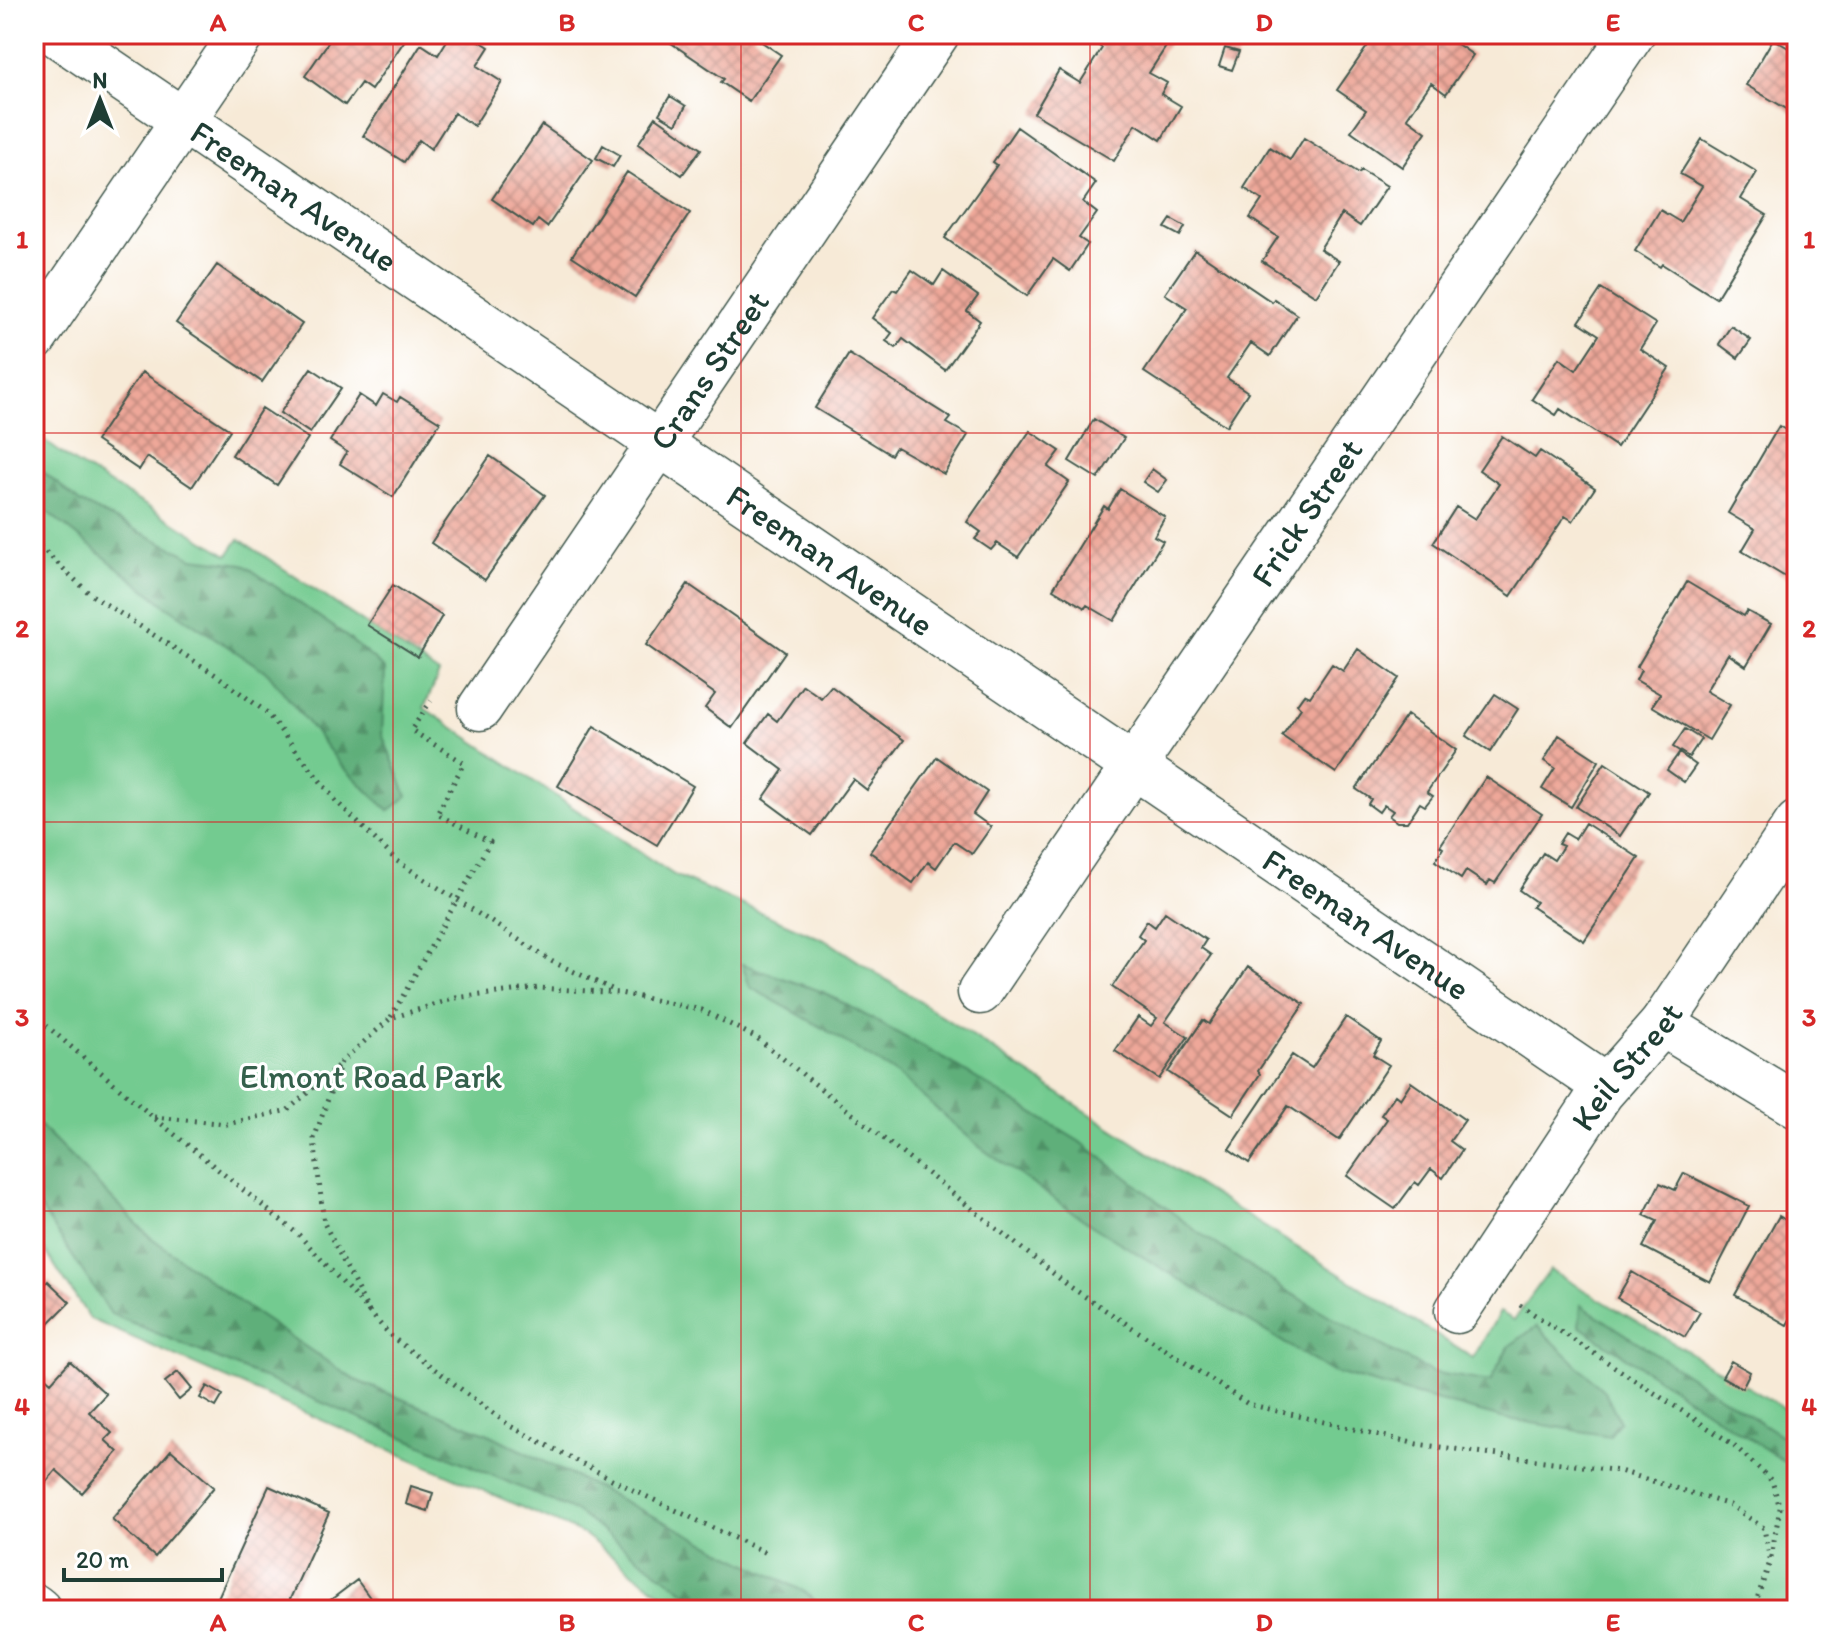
<svg xmlns="http://www.w3.org/2000/svg" width="1831" height="1644" font-family="Itim,sans-serif">
  <style>
    .green { fill: #73cb90; stroke: #498462; stroke-width: 2 }
    .forest { fill: url(#forest-firs); stroke: #3e7657; stroke-width: 2 }
    .building { fill: url(#building-cross-hatch) }
    .lines { fill: none; stroke-linecap: round; stroke-linejoin: round }
    .minor-casing { stroke: #3f574c; stroke-width: 47 }
    .path { stroke: #3f574c; stroke-width: 5; stroke-dasharray: 2 6; stroke-linecap: butt }
    .minor { stroke: #fff; stroke-width: 44 }
    .grid { fill: none; stroke: #d62828; stroke-width: 2; stroke-opacity: 0.55 }
    .labels { text-anchor: middle; stroke-width: 6; stroke-linejoin: round; paint-order: stroke }
    .street-label { font-size: 34px; fill: #1f3d34; stroke: #fff }
    .park-label { font-size: 34px; fill: #34604b; stroke: #fff }
    .neatline { fill: none; stroke: #d62828; stroke-width: 3 }
    .grid-label { font-size: 26px; text-anchor: middle; font-weight: bold; fill: #d62828 }
  </style>
  <defs>
    <pattern id="forest-firs" width="22" height="20" patternUnits="userSpaceOnUse" patternTransform="scale(2)"><rect width="22" height="20" fill="#5eaf7a"/><path d="M5 1l3.5 6h-7zM16 11l3.5 6h-7z" fill="#4d9065"/></pattern>
    <pattern id="building-cross-hatch" width="8" height="8" patternUnits="userSpaceOnUse" patternTransform="scale(2)"><rect width="8" height="8" fill="#eea799"/><path d="M0 0l8 8M0 8l8-8" fill="none" stroke="#c0897e"/></pattern>
  </defs>
  <rect width="100%" height="100%" fill="#fff"/>
  <filter id="ink" filterUnits="userSpaceOnUse"><feTurbulence type="fractalNoise" baseFrequency=".0125" numOctaves="2"/><feDisplacementMap in="SourceGraphic" scale="16" xChannelSelector="R" yChannelSelector="G"/><feConvolveMatrix kernelMatrix="1 2 1 2 8 2 1 2 1" color-interpolation-filters="sRGB"/></filter>
  <filter id="wash" filterUnits="userSpaceOnUse"><feTurbulence type="fractalNoise" baseFrequency=".006" numOctaves="4" result="noise"/><feDisplacementMap in="SourceGraphic" scale="32" xChannelSelector="R" yChannelSelector="G"/><feGaussianBlur stdDeviation="1.8" result="paint"/><feColorMatrix in="noise" values="0 0 0 0 0 0 0 0 0 0 0 0 0 0 0 0 0 1.4 0 .05"/><feComposite in="paint" operator="in"/></filter>
  <g filter="url(#wash)">
    <rect width="100%" height="100%" fill="#f7ead7"/>
    <path class="green" d="M 34,433 L 72,461 L 228,555 L 239,539 L 439,673 L 424,708 L 674,875 L 829,942 L 1198,1185 L 1473,1358 L 1500,1312 L 1514,1320 L 1550,1270 L 1797,1416 L 1797,1610 L 683,1610 L 583,1534 L 90,1319 L 34,1234 Z"/>
    <path class="forest" d="M 34,464 L 81,503 L 193,558 L 243,564 L 341,632 L 385,669 L 382,734 L 407,796 L 389,811 L 341,765 L 268,673 L 165,605 L 45,510 L 34,500 Z
      M 742,964 L 823,992 L 938,1055 L 1085,1145 L 1195,1230 L 1284,1289 L 1371,1340 L 1431,1372 L 1490,1382 L 1508,1347 L 1537,1326 L 1604,1391 L 1620,1421 L 1610,1436 L 1502,1418 L 1332,1372 L 1094,1227 L 981,1148 L 898,1075 L 821,1027 L 750,987 Z
      M 34,1120 L 149,1236 L 252,1311 L 355,1380 L 491,1435 L 805,1592 L 826,1610 L 710,1610 L 575,1511 L 385,1429 L 111,1314 L 34,1198 Z
      M 1581,1305 L 1797,1446 L 1797,1470 L 1579,1326 Z"/>
    <g id="blocks">
      <path class="building" d="M 334,34 L 409,34 L 371,90 L 361,83 L 345,105 L 305,76 Z
        M 451,34 L 469,34 L 489,47 L 477,66 L 502,82 L 474,126 L 454,113 L 431,149 L 419,140 L 404,162 L 363,136 L 421,44 L 438,55 Z
        M 677,34 L 755,34 L 753,36 L 781,55 L 749,101 L 721,82 L 724,79 L 671,43 Z
        M 1084,34 L 1156,34 L 1169,42 L 1149,73 L 1167,83 L 1161,94 L 1181,106 L 1161,140 L 1136,124 L 1114,161 L 1034,113 L 1059,70 L 1080,83 L 1102,48 L 1083,36 Z
        M 1376,34 L 1433,34 L 1446,43 L 1450,39 L 1473,55 L 1446,94 L 1431,83 L 1407,118 L 1426,132 L 1402,167 L 1351,131 L 1366,110 L 1337,90 Z
        M 1773,39 L 1797,53 L 1797,115 L 1746,85 Z
        M 1225,48 L 1239,52 L 1232,70 L 1219,66 Z
        M 670,96 L 686,106 L 676,124 L 659,114 Z
        M 656,117 L 701,149 L 682,175 L 638,144 Z
        M 542,125 L 593,160 L 547,227 L 538,220 L 533,227 L 492,199 Z
        M 1017,127 L 1096,183 L 1083,202 L 1097,213 L 1079,238 L 1088,244 L 1070,271 L 1053,259 L 1027,296 L 945,238 L 997,165 L 993,162 Z
        M 1304,138 L 1359,173 L 1361,170 L 1387,186 L 1360,226 L 1342,214 L 1320,249 L 1339,261 L 1316,296 L 1262,261 L 1278,237 L 1250,218 L 1262,200 L 1244,188 L 1270,147 L 1290,160 Z
        M 1702,139 L 1757,172 L 1741,199 L 1767,215 L 1716,298 L 1662,264 L 1660,267 L 1635,251 L 1660,210 L 1680,222 L 1702,186 L 1680,174 Z
        M 603,145 L 620,155 L 613,167 L 596,158 Z
        M 627,172 L 690,213 L 635,297 L 572,256 Z
        M 1171,219 L 1185,227 L 1180,236 L 1165,228 Z
        M 1195,250 L 1272,302 L 1274,299 L 1297,315 L 1270,356 L 1251,343 L 1227,378 L 1248,392 L 1226,426 L 1144,372 L 1187,308 L 1165,294 Z
        M 217,265 L 302,324 L 262,382 L 176,323 Z
        M 912,270 L 934,285 L 943,271 L 978,296 L 967,311 L 980,321 L 945,370 L 903,339 L 896,348 L 886,341 L 892,333 L 872,318 L 893,289 L 897,291 Z
        M 1601,289 L 1656,324 L 1640,349 L 1669,368 L 1617,447 L 1560,409 L 1556,415 L 1532,399 L 1559,358 L 1576,370 L 1599,335 L 1579,322 Z
        M 1731,326 L 1751,340 L 1738,358 L 1719,344 Z
        M 849,354 L 951,418 L 947,423 L 968,435 L 944,474 L 896,447 L 891,455 L 815,408 Z
        M 311,368 L 341,388 L 310,433 L 280,413 Z
        M 142,372 L 230,430 L 192,487 L 147,457 L 139,470 L 96,441 Z
        M 383,394 L 397,402 L 400,397 L 440,422 L 393,497 L 340,464 L 347,452 L 330,441 L 359,395 L 376,406 Z
        M 262,408 L 308,438 L 277,485 L 232,455 Z
        M 1094,419 L 1124,438 L 1098,479 L 1069,461 Z
        M 1779,426 L 1797,437 L 1797,584 L 1742,551 L 1755,529 L 1728,513 Z
        M 1030,431 L 1060,451 L 1048,467 L 1069,482 L 1018,557 L 997,543 L 991,550 L 975,539 L 981,532 L 967,522 Z
        M 1502,436 L 1535,458 L 1540,451 L 1595,488 L 1573,521 L 1565,516 L 1511,596 L 1433,543 L 1456,507 L 1475,519 L 1499,484 L 1479,470 Z
        M 490,456 L 545,495 L 485,580 L 431,543 Z
        M 1152,469 L 1167,480 L 1158,492 L 1143,482 Z
        M 1120,489 L 1165,517 L 1154,536 L 1163,541 L 1114,621 L 1087,605 L 1085,608 L 1053,589 L 1104,506 L 1108,509 Z
        M 1687,582 L 1744,616 L 1747,611 L 1771,624 L 1746,666 L 1728,654 L 1706,691 L 1730,705 L 1709,740 L 1652,706 L 1660,694 L 1636,680 L 1641,670 L 1637,667 Z
        M 688,584 L 785,652 L 732,728 L 705,708 L 715,694 L 646,645 Z
        M 393,585 L 442,616 L 418,657 L 367,625 Z
        M 1358,649 L 1399,678 L 1336,773 L 1282,736 L 1301,708 L 1297,704 L 1304,694 L 1310,697 L 1332,664 L 1343,671 Z
        M 803,685 L 821,698 L 831,686 L 904,740 L 867,790 L 853,779 L 812,835 L 763,799 L 783,770 L 747,743 L 768,714 L 777,721 Z
        M 1495,694 L 1518,709 L 1490,752 L 1466,736 Z
        M 1407,715 L 1456,750 L 1427,792 L 1433,796 L 1425,806 L 1420,803 L 1407,822 L 1397,822 L 1389,816 L 1393,811 L 1384,805 L 1379,812 L 1368,804 L 1371,799 L 1356,789 Z
        M 594,726 L 693,786 L 657,845 L 558,786 Z
        M 1685,729 L 1701,739 L 1689,757 L 1673,747 Z
        M 1559,735 L 1599,761 L 1571,807 L 1542,789 L 1555,768 L 1544,761 Z
        M 1679,753 L 1696,765 L 1684,782 L 1667,770 Z
        M 937,757 L 987,792 L 973,814 L 991,827 L 972,854 L 954,842 L 936,868 L 928,862 L 913,883 L 870,852 Z
        M 1605,763 L 1649,792 L 1620,836 L 1576,807 Z
        M 1486,777 L 1542,814 L 1495,883 L 1490,880 L 1487,885 L 1466,871 L 1461,879 L 1435,861 L 1443,848 L 1440,846 Z
        M 1585,823 L 1639,858 L 1584,941 L 1532,907 L 1536,902 L 1519,890 L 1543,853 L 1554,860 L 1563,846 L 1558,844 L 1565,833 L 1575,839 Z
        M 1165,912 L 1206,940 L 1201,948 L 1211,955 L 1165,1022 L 1188,1037 L 1159,1079 L 1115,1051 L 1138,1017 L 1151,1026 L 1157,1018 L 1112,987 L 1144,940 L 1138,935 L 1147,921 L 1155,927 Z
        M 1248,967 L 1304,1004 L 1258,1071 L 1260,1074 L 1233,1115 L 1168,1072 L 1203,1020 L 1209,1024 Z
        M 1346,1017 L 1381,1041 L 1373,1055 L 1389,1065 L 1339,1140 L 1288,1106 L 1249,1163 L 1229,1149 L 1292,1055 L 1312,1068 Z
        M 1411,1082 L 1465,1120 L 1450,1141 L 1462,1150 L 1443,1178 L 1431,1169 L 1419,1185 L 1415,1182 L 1395,1209 L 1347,1176 L 1387,1119 L 1381,1115 L 1395,1095 L 1400,1099 Z
        M 1684,1173 L 1749,1206 L 1710,1282 L 1643,1247 L 1657,1221 L 1644,1215 L 1660,1183 L 1675,1190 Z
        M 1779,1216 L 1797,1227 L 1797,1306 L 1787,1325 L 1735,1295 Z
        M 1632,1272 L 1700,1312 L 1685,1337 L 1617,1298 Z
        M 48,1281 L 70,1302 L 34,1338 L 34,1296 Z
        M 70,1361 L 106,1394 L 89,1412 L 112,1433 L 105,1440 L 118,1452 L 82,1493 L 56,1470 L 46,1482 L 34,1471 L 34,1367 L 51,1382 Z
        M 1731,1361 L 1750,1372 L 1742,1388 L 1722,1377 Z
        M 178,1372 L 192,1389 L 179,1400 L 165,1382 Z
        M 207,1386 L 223,1395 L 216,1407 L 200,1398 Z
        M 171,1450 L 214,1487 L 155,1557 L 112,1519 Z
        M 269,1486 L 329,1513 L 285,1610 L 245,1610 L 240,1608 L 239,1610 L 232,1610 L 216,1602 Z
        M 411,1486 L 433,1493 L 428,1511 L 406,1504 Z
        M 357,1580 L 379,1610 L 322,1610 L 320,1608 Z"/>
    </g>
  </g>
  <g filter="url(#ink)">
    <use href="#blocks" fill-opacity="0" stroke="#3f574c" stroke-width="2"/>
    <g class="lines">
      <defs>
        <g id="minor">
          <path id="s1" d="M 56,34 L 1605,1086"/>
          <path d="M 34,339 L 242,34"/>
          <path id="s2" d="M 480,708 L 937,34"/>
          <path id="s3" d="M 980,992 L 1632,34"/>
          <path d="M 1662,1024 L 1797,1106"/>
          <path id="s4" d="M 1457,1311 L 1601,1093 L 1662,1024 L 1797,823"/>
          <path d="M 34,1606 L 39,1610"/>
        </g>
      </defs>
      <use href="#minor" class="minor-casing"/>
      <path class="path" d="M 34,541 L 90,594 L 219,677 L 266,712 L 336,801 L 397,861 L 553,962 L 616,991
        M 34,1015 L 153,1117 L 299,1235 L 392,1337 L 510,1426 L 631,1489 L 768,1554
        M 391,1017 L 490,842 L 437,814 L 464,763 L 411,730 L 431,701
        M 154,1117 L 227,1124 L 288,1110 L 341,1063
        M 1520,1305 L 1734,1445 L 1772,1481 L 1780,1508 L 1771,1557
        M 369,1312 L 324,1223 L 314,1139 L 341,1062 L 391,1018 L 456,998 L 538,988 L 620,993 L 702,1010 L 757,1038 L 1069,1286 L 1248,1404 L 1417,1444 L 1620,1471 L 1730,1505 L 1764,1528 L 1770,1562 L 1753,1610"/>
      <use href="#minor" class="minor"/>
    </g>
  </g>
  <path class="grid" d="M 393,34 L 393,1610M 741,34 L 741,1610M 1090,34 L 1090,1610M 1438,34 L 1438,1610M 34,433 L 1797,433M 34,822 L 1797,822M 34,1211 L 1797,1211"/>
  <g class="labels">
    <g class="street-label">
      <text dy="12" stroke="none"><textPath href="#s1" startOffset="288">Freeman Avenue</textPath></text>
      <text dy="12" stroke="none"><textPath href="#s2" startOffset="408">Crans Street</textPath></text>
      <text dy="12" stroke="none"><textPath href="#s3" startOffset="580">Frick Street</textPath></text>
      <text dy="12" stroke="none"><textPath href="#s1" startOffset="936">Freeman Avenue</textPath></text>
      <text dy="12" stroke="none"><textPath href="#s1" startOffset="1584">Freeman Avenue</textPath></text>
      <text dy="12" stroke="none"><textPath href="#s4" startOffset="298">Keil Street</textPath></text>
    </g>
    <g class="park-label">
      <text x="371" y="1088">Elmont Road Park</text>
    </g>
  </g>
  <rect width="1831" height="1644" fill="none" stroke="#fff" stroke-width="88"/>
  <g transform="translate(100 100)" stroke="#ffffff" stroke-width="6" paint-order="stroke">
  <path d="M0-6L14 30L0 20L-14 30Z" fill="#1f3d34"/>
  <text y="-12" font-size="22" font-weight="bold" text-anchor="middle" fill="#1f3d34">N</text>
  </g>
  <path d="M64 1568v12h158v-12" fill="none" stroke="#1f3d34" stroke-width="4"/>
  <text x="76" y="1568" font-size="24" fill="#1f3d34" stroke="#ffffff" stroke-width="6" paint-order="stroke">20 m</text>
  <rect x="44" y="44" width="1743" height="1556" class="neatline"/>
  <g class="grid-label">
    <text x="218" y="31">A</text>
    <text x="567" y="31">B</text>
    <text x="916" y="31">C</text>
    <text x="1264" y="31">D</text>
    <text x="1613" y="31">E</text>
    <text x="22" y="248">1</text>
    <text x="1809" y="248">1</text>
    <text x="22" y="637">2</text>
    <text x="1809" y="637">2</text>
    <text x="22" y="1026">3</text>
    <text x="1809" y="1026">3</text>
    <text x="22" y="1415">4</text>
    <text x="1809" y="1415">4</text>
    <text x="218" y="1631">A</text>
    <text x="567" y="1631">B</text>
    <text x="916" y="1631">C</text>
    <text x="1264" y="1631">D</text>
    <text x="1613" y="1631">E</text>
  </g>
</svg>
